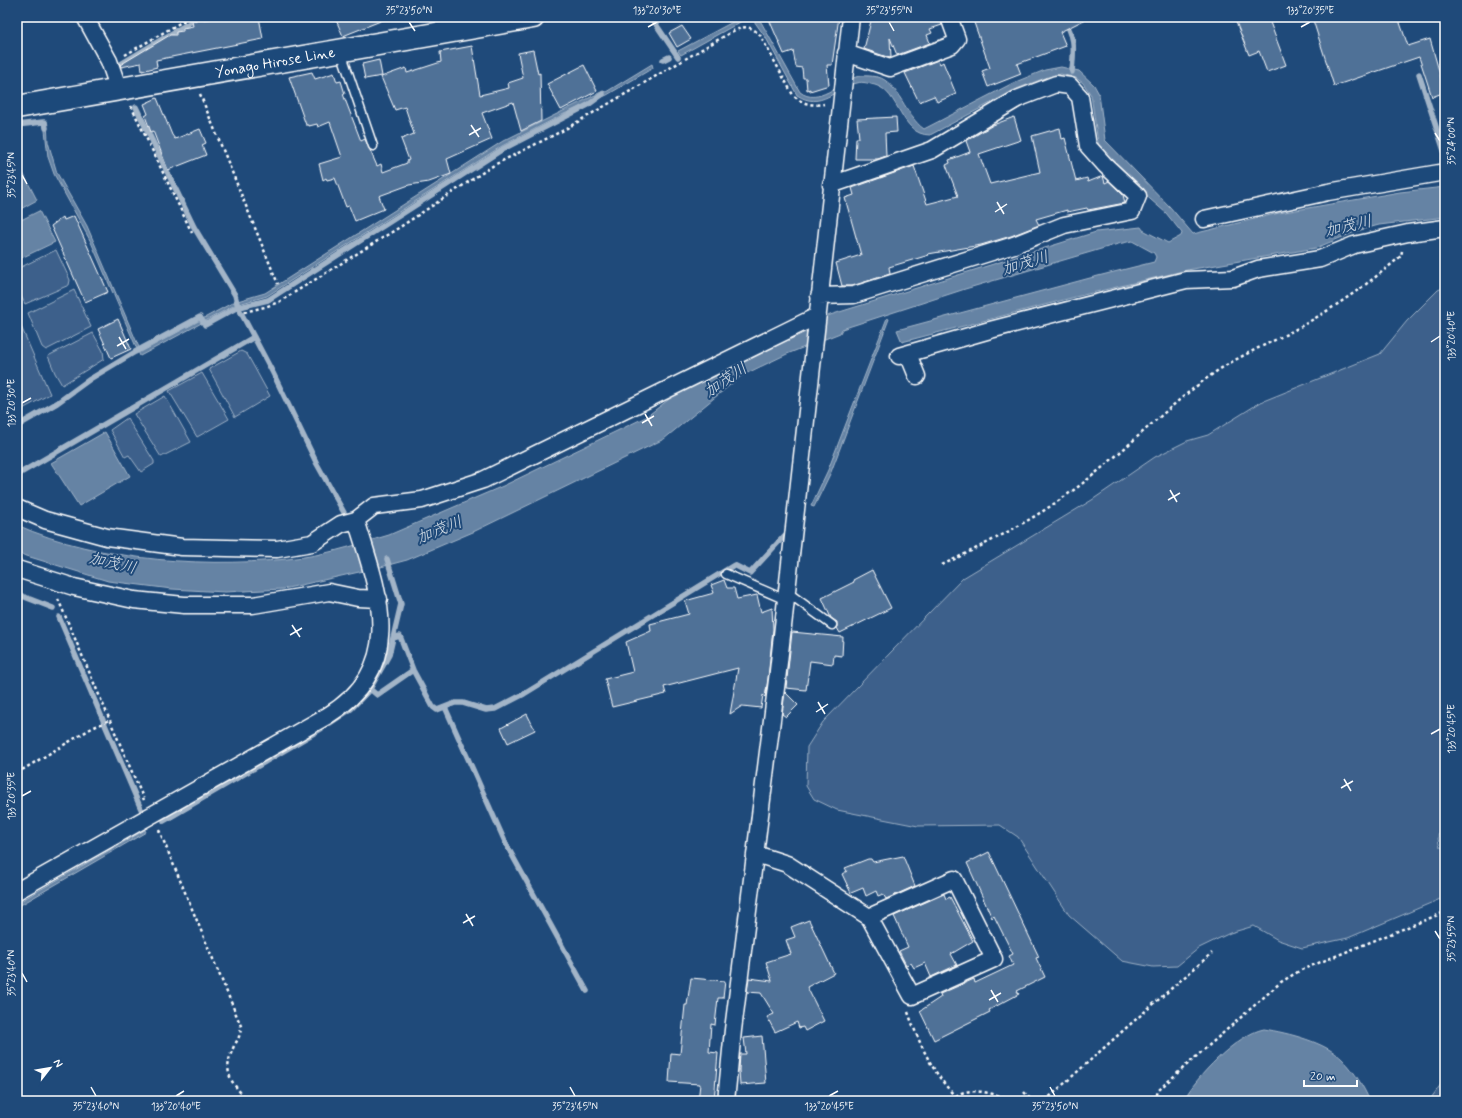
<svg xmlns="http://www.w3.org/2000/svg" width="1462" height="1118" font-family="Mynerve,'Klee One',sans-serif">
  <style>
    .green { fill: #3c618b; stroke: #9eb0c5 }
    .water { fill: #6583a4; stroke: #a3b5c8 }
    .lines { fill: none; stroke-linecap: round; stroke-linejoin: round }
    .stream { stroke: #a3b5c8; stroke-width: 5.5 }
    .building { fill: #507197; stroke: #fff }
    .lane-casing { stroke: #fff; stroke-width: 11 }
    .street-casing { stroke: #fff; stroke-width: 19 }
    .secondary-casing { stroke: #fff; stroke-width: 25 }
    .path { stroke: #fff; stroke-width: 2.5; stroke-dasharray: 3 3; stroke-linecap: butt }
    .lane { stroke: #1f4a7a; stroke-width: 8 }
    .street { stroke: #1f4a7a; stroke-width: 16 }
    .secondary { stroke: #1f4a7a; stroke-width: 22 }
    .ticks { fill: none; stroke: #fff; stroke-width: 1.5 }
    .labels { text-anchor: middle; stroke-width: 4; stroke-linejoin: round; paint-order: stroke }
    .street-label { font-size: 15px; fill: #fff; stroke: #1f4a7a }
    .water-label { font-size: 16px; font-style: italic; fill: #d8e0e8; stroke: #1f4a7a }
    .neatline { fill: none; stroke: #fff; stroke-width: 1.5 }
    .ticks-label { font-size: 10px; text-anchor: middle; fill: #fff }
  </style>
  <rect width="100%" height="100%" fill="#1f4a7a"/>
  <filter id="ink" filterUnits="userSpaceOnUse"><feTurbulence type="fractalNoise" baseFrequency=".025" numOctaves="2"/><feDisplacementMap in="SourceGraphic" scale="8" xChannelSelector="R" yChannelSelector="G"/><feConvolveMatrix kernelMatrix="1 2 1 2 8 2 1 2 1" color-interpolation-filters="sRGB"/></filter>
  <g filter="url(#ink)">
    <path class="green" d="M 56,250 L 70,280 L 69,285 L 25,304 L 17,288 L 17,269 Z
      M 1445,287 L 1445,818 C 1439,827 1436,836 1440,847 L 1445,848 L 1445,897 L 1348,938 L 1302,948 L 1278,940 L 1254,926 L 1230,933 L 1199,948 L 1177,966 L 1153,967 L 1122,961 L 1069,915 L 1018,837 L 1000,825 L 918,826 L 837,810 L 814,799 L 806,786 L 807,747 L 823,722 L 963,578 L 1092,500 L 1155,457 L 1187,441 L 1208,435 L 1261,402 L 1380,354 L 1407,321 L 1438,290 Z
      M 74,290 L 91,327 L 46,350 L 42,347 L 28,313 Z
      M 17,317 L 50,394 L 17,412 Z
      M 93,333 L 103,351 L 104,359 L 62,385 L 55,373 L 48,356 Z
      M 241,351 L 247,354 L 270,396 L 235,417 L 209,369 Z
      M 202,373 L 229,419 L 197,437 L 169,391 Z
      M 165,396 L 191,442 L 161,457 L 134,414 Z
      M 127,418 L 154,461 L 154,464 L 141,472 L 129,455 L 125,457 L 110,430 Z
      M 1445,1074 L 1445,1101 L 1429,1101 L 1444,1080 Z"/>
    <path class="water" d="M 742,17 L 755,17 L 761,22 L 800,92 C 818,106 839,83 856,77 C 863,75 871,76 878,77 C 898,82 906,117 924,129 L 1013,83 L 1045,70 L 1061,67 L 1079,71 L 1094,85 L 1099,94 L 1105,140 L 1170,207 L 1193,234 L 1279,213 L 1400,192 L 1445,187 L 1445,217 L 1379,225 L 1357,231 L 1316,248 L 1187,270 L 1075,297 L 902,342 L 897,330 L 1090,278 L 1154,262 L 1156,257 L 1154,253 L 1132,241 L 1118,244 L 965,289 L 842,329 L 840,333 L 787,354 L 741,376 L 664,439 L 473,532 L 407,560 L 377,568 L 283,589 L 225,592 L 172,589 L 108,581 L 17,553 L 17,525 C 99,562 215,569 304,557 C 332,553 362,543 389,535 L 503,486 L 646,417 L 690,383 L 830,315 L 1096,232 L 1141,227 L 1143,230 L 1168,243 L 1181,236 L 1182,233 L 1166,213 L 1135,186 L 1099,149 L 1091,95 L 1083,83 L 1076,78 L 1061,74 L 1048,77 L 1019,88 L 930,135 C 900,135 900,92 875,85 C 870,84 863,81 857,83 C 835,88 821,111 797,95 L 766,38 L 754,21 L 742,21 L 681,55 L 678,51 Z
      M 652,64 L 653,68 L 607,95 L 564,114 L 502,146 L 267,296 L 235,305 L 140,356 L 91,242 L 54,174 L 48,157 L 44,121 L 47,121 L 48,142 L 57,173 L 87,226 L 141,352 L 234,302 L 265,293 L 503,141 L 603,91 L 606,92 Z
      M 21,169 L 37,200 L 17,211 L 17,171 Z
      M 39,211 L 55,242 L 17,260 L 17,222 Z
      M 887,318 L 889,319 L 831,472 L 814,507 L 811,506 L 828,470 Z
      M 105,432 L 130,476 L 79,506 L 51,463 Z
      M 145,830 L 146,832 L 17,907 L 17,903 Z
      M 1264,1029 C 1288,1033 1326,1042 1343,1060 C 1355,1072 1363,1086 1370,1101 L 1183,1101 C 1196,1077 1237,1034 1264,1029 Z"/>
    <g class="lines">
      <path class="stream" d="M 651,17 L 678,57
        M 1063,17 C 1076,40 1074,46 1072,72
        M 663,60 L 669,57
        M 119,65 L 199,17
        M 1419,74 L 1445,154
        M 136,107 L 194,227 L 235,295 L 238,307 L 273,373 L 317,464 L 347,518
        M 17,125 L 43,122 L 45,122 L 46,128
        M 17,426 L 57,403 L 90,379 L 135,352 L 200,317 L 205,325 L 236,308 L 268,300 L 503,149 L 588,105 L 603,94
        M 17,475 L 254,337
        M 17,594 L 53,608
        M 59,617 L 141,809
        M 393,638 L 400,636 L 413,670 L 433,707 L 437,710 L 455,703 L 463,703 L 486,710 L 495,709 L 524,694 L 734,565 L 750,573 L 786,534
        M 370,689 L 377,695 L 413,670
        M 445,707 L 506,844 L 587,991
        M 330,723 L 351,709 L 370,689 L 389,655 L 401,604 L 387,559
        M 164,821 L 321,729"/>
    </g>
    <path class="building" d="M 222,17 L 259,17 L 263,39 L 156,60 L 157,67 L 142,71 L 141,63 L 121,67 L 120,65 L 170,35 L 176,35 L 176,32 L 183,31 L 183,28 L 193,26 L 192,22 L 195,21 Z
      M 345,17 L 388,17 L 388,18 L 343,36 L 336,20 Z
      M 768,17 L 839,17 L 832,65 L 827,65 L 829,85 L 810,91 L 810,89 L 807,90 L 806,78 L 803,78 L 802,68 L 796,67 L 793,51 L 784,54 Z
      M 872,17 L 940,17 L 942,25 L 930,29 L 932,33 L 927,35 L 930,43 L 897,55 L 890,38 L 891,57 L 890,58 L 864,49 Z
      M 972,17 L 1090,17 L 1060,32 L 1066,46 L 1017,64 L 1021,74 L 988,87 L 982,71 L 990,68 Z
      M 1234,17 L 1268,17 L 1286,65 L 1267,72 L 1259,51 L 1249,55 Z
      M 1312,17 L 1398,17 L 1408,46 L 1430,39 L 1445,92 L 1432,97 L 1419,57 L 1334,86 Z
      M 682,26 L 691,39 L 677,47 L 669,33 Z
      M 472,46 L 480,95 L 509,88 L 508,83 L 523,78 L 518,53 L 533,50 L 538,74 L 540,73 L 541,121 L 521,131 L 513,102 L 482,113 L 492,139 L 447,159 L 451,174 L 429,182 L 409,185 L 379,196 L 384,209 L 355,221 L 349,206 L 346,207 L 335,178 L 327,180 L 326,178 L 323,180 L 319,164 L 342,157 L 330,122 L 318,127 L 317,124 L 309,126 L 309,125 L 306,125 L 289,77 L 312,72 L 315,79 L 334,73 L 337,82 L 341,81 L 345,94 L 343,94 L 361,141 L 365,139 L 377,166 L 381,164 L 383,172 L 407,163 L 407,161 L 409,160 L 401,139 L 414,134 L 405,107 L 395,110 L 381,77 L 406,68 L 407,73 L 441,62 L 440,52 Z
      M 379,60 L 382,76 L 365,79 L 362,64 Z
      M 938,60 L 940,64 L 943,62 L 956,94 L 937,102 L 934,96 L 919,102 L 905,73 Z
      M 584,65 L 597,91 L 561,110 L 547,84 Z
      M 157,98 L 172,135 L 175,139 L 200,129 L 206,143 L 202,145 L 206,155 L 168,170 L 153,131 L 151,132 L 145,116 L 148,114 L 144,104 Z
      M 896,117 L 897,132 L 885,133 L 886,156 L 878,159 L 855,159 L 856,138 L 859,138 L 857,119 Z
      M 1014,117 L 1021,140 L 979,154 L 990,184 L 1040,172 L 1032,136 L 1060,128 L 1062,139 L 1065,138 L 1076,181 L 1087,178 L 1088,182 L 1103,176 L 1105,183 L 1109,181 L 1123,195 L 1125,203 L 1088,210 L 1087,208 L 1067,212 L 1067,210 L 1036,219 L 1039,225 L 1011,236 L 981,245 L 928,254 L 929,255 L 889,267 L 890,274 L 852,286 L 842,286 L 836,263 L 861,255 L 845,198 L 854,195 L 852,188 L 914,166 L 927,204 L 958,196 L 946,165 L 950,163 L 949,160 L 970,152 L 966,141 L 993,125 Z
      M 74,216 L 108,292 L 85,302 L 51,226 L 63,217 L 64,220 Z
      M 118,319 L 131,349 L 111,358 L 98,329 Z
      M 872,570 L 891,608 L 840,633 L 837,628 L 837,622 L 831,618 L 822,598 L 854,582 L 853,580 Z
      M 724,580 L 727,588 L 734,588 L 737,599 L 757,595 L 761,612 L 772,608 L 773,629 L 768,679 L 765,697 L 763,695 L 761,708 L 742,706 L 730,714 L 738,668 L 664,687 L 666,694 L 612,707 L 605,679 L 633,672 L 626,642 L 651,631 L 650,624 L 689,614 L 685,601 L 714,593 L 711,585 Z
      M 792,632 L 843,637 L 842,656 L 834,655 L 833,664 L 810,661 L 806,690 L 786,688 Z
      M 785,692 L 798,705 L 786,717 L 782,714 Z
      M 527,714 L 535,730 L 508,743 L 501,728 Z
      M 989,852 L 1039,957 L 1036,958 L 1045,977 L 1017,991 L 1019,994 L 989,1010 L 990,1012 L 934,1040 L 920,1011 L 941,997 L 940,994 L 974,979 L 975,983 L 1013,965 L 1009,956 L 1013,954 L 994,916 L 992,918 L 967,863 Z
      M 903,856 L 915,886 L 886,899 L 883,894 L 878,896 L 876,891 L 866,896 L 863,888 L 851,893 L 842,874 L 847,871 L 845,868 L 868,859 L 871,859 L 873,862 Z
      M 944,894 L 946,899 L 950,897 L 973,941 L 951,954 L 957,965 L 931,977 L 925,963 L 914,968 L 911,963 L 906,965 L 899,951 L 908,947 L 894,916 Z
      M 809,920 L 834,973 L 807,987 L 824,1021 L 805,1031 L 803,1027 L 799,1028 L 797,1022 L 775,1032 L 767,1017 L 774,1014 L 761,993 L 747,992 L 749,978 L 772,981 L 766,962 L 791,954 L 786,940 L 795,937 L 791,927 Z
      M 691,978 L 725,981 L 723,998 L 718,998 L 715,1025 L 711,1024 L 709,1052 L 718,1053 L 714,1101 L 698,1101 L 700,1084 L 669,1082 L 671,1053 L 680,1054 L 685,1005 L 687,1005 Z
      M 762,1036 L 766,1083 L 740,1085 L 739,1070 L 740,1054 L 746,1054 L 744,1038 Z"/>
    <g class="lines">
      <defs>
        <path id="lane" d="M 341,52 L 373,146
          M 726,574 L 786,600
          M 787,592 L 832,625"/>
        <path id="street" d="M 85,17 L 109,61 L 119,90
          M 846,53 L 890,68 L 952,45 L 957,39 L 949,17
          M 1204,219 L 1328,192 L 1445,172
          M 819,296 L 854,295 L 1014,245 L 1064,225 L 1132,211 L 1138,196 L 1105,165 L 1088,146 L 1080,97 L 1070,86 L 1056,84 L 1017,99 L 932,150 L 831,185
          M 908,354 L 917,376
          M 899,356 L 990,330 L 1186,280 L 1233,278 L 1258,269 L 1320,259 L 1354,245 L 1408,233 L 1445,228
          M 17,508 L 45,520 L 107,537 L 182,547 L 277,549 L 312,543 L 341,524 L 356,520
          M 17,569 L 74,587 L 134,600 L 184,605 L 253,605 L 329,592 L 358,598 L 379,599
          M 756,854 L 787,864 L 869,917 L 912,996 L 994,959 L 954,879 L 869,917
          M 17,891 L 327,716 C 408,666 379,593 356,520 L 374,506 L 422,500 L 483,480 L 817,316
          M 726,1101 L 733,1030 L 777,680 L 851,17"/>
        <g id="secondary">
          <path id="s1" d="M 17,107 L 533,17"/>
        </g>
      </defs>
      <use href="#lane" class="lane-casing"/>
      <use href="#street" class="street-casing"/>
      <use href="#secondary" class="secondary-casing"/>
      <path class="path" d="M 125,55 L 190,17
        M 200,94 L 278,284
        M 131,106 L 192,233
        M 244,312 L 265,307 L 279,302 L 400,227 L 494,165 L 562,131 L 733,31 C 745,26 750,25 760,35 L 793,95 C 802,104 812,106 824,104
        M 942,565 C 982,546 1024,525 1061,499 C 1117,461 1162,409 1217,371 C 1238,357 1259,348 1281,337 C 1324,315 1364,288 1401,256 L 1402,251
        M 58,599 L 144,800
        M 17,773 L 92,728 L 110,720
        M 159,830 L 241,1026 C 241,1035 238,1039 234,1046 C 222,1073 230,1081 248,1101
        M 908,1012 C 919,1043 932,1072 955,1096
        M 1024,1092 L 1032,1101
        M 952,1101 C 964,1081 1000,1097 1018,1101
        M 1045,1101 L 1126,1028 L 1212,953
        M 1155,1101 L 1158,1091 L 1164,1085 L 1281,982 L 1301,970 L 1445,912"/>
      <use href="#lane" class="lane"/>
      <use href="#street" class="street"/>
      <use href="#secondary" class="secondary"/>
    </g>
  </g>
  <path class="ticks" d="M 409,22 L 415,31M 889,22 L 894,31M 648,27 L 657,22M 1301,27 L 1310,22M 471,125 L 479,137M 1435,133 L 1440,141M 469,135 L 481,128M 22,175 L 27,184M 997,202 L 1004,214M 995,212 L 1007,204M 119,337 L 126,349M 1431,342 L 1440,336M 117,346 L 129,339M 22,403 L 31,398M 645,414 L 652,426M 642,423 L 654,416M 1170,490 L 1177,502M 1168,500 L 1180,493M 292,625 L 300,637M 290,635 L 302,628M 818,702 L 825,714M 816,712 L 828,704M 1431,734 L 1440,729M 1344,779 L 1351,791M 1341,788 L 1353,781M 22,796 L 31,791M 466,914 L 473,926M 463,923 L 475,916M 1435,931 L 1440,939M 22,973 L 27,982M 991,990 L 998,1002M 989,1000 L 1001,993M 91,1087 L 96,1096M 570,1087 L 575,1096M 1050,1087 L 1055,1096M 176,1096 L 184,1091M 829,1096 L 838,1091"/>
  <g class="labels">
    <g class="street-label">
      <text dy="5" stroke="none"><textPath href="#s1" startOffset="262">Yonago Hirose Line</textPath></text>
    </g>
    <g class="water-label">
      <text transform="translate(1348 225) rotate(-13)" y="6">加茂川</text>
      <text transform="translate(1025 262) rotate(-17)" y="6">加茂川</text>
      <text transform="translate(725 379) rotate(-34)" y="6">加茂川</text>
      <text transform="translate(439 529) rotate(-22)" y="6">加茂川</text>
      <text transform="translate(113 562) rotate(13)" y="6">加茂川</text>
    </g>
  </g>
  <rect width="1462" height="1118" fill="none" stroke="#1f4a7a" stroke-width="44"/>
  <g transform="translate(50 1068) rotate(59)" stroke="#1f4a7a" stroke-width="3" paint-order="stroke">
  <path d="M0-3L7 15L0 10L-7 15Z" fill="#ffffff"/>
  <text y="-6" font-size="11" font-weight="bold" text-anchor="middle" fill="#ffffff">N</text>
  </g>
  <path d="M1304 1080v6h53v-6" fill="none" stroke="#ffffff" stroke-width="2"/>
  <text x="1310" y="1080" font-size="12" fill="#ffffff" stroke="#1f4a7a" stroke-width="3" paint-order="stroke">20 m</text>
  <rect x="22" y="22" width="1418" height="1074" class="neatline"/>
  <g class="ticks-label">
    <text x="409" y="14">35°23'50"N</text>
    <text x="657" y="14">133°20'30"E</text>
    <text x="889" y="14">35°23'55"N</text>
    <text x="1310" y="14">133°20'35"E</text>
    <text transform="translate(1451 141) rotate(-90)" y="4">35°24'00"N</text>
    <text transform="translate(11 175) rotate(-90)" y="4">35°23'45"N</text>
    <text transform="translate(1451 336) rotate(-90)" y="4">133°20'40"E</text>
    <text transform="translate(11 403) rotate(-90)" y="4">133°20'30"E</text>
    <text transform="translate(1451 729) rotate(-90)" y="4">133°20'45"E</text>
    <text transform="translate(11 796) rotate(-90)" y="4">133°20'35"E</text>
    <text transform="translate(1451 939) rotate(-90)" y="4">35°23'55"N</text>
    <text transform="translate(11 973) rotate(-90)" y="4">35°23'40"N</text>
    <text x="96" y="1110">35°23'40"N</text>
    <text x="176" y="1110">133°20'40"E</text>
    <text x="575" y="1110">35°23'45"N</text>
    <text x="829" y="1110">133°20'45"E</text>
    <text x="1055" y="1110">35°23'50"N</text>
  </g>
</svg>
